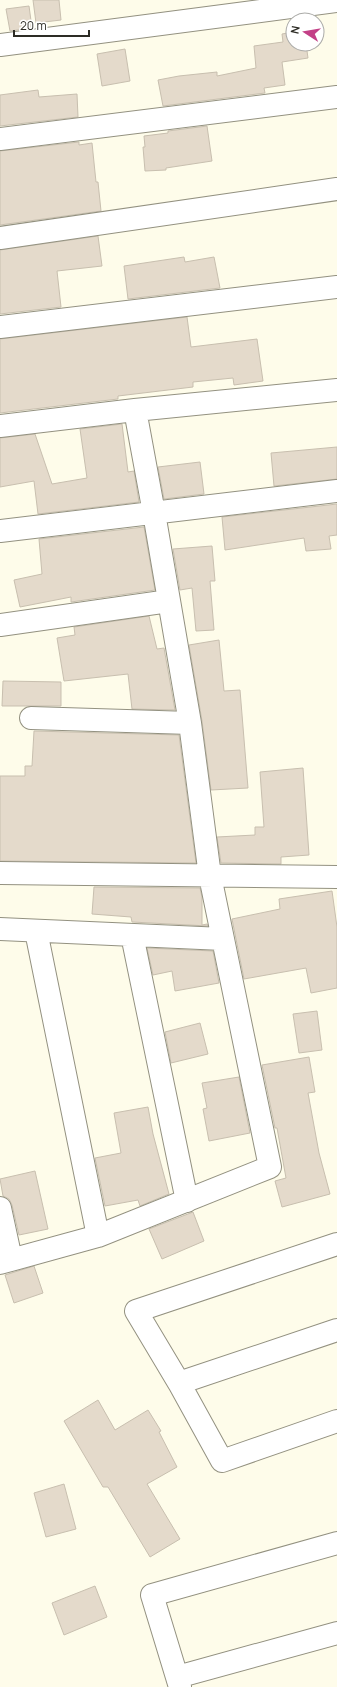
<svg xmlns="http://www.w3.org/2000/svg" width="337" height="1687" font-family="Manrope,sans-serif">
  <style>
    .building { fill: #e4dacb; stroke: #c8bfaf }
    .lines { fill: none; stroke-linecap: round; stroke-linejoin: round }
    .minor-casing { stroke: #939180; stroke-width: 24 }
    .minor { stroke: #fff; stroke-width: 22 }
  </style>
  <rect width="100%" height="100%" fill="#fefcea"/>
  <path class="building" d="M 33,0 L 59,0 L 61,20 L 36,23 Z
    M 29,6 L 32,28 L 10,31 L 6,9 Z
    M 293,32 L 293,44 L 306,44 L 308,58 L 282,62 L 285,85 L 264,88 L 265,93 L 163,106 L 158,80 L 179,76 L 217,72 L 217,76 L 256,68 L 254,46 L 283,42 L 282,34 Z
    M 125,49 L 130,81 L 102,86 L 97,54 Z
    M 38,90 L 39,97 L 77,94 L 78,117 L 0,126 L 0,95 Z
    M 207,126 L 212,161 L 166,168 L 166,170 L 145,171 L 143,147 L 145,147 L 144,136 L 168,133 L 168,131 Z
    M 79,142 L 79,145 L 92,143 L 96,182 L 98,182 L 101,211 L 0,225 L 0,151 Z
    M 98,236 L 102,266 L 57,271 L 61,307 L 0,314 L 0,250 Z
    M 184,257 L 185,262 L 214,257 L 220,288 L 128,299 L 124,266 Z
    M 187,317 L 191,347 L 257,339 L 263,381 L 234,385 L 233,378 L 193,382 L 193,387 L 118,396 L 118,399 L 0,413 L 0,339 Z
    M 122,424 L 128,472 L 134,471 L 139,502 L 38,514 L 34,481 L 0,487 L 0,438 L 35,434 L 52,484 L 87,478 L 80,429 Z
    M 337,447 L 337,479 L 274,486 L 271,453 Z
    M 200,462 L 204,494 L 164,499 L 158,467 Z
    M 337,504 L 337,535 L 329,536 L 331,549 L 306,551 L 304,538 L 225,550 L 222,517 Z
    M 144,527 L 155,590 L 71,602 L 71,597 L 20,607 L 14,580 L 42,574 L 39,539 Z
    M 212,546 L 215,581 L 210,581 L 214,630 L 196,631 L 192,588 L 180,590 L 173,549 Z
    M 149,616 L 157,649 L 164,648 L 175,710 L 132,709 L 128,674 L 64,681 L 57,638 L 75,635 L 74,627 Z
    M 219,640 L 224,691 L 240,690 L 248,788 L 211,790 L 202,721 L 189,645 Z
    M 3,681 L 61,682 L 61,706 L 2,706 Z
    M 34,731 L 179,735 L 196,863 L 0,861 L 0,776 L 25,776 L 25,766 L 32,766 Z
    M 303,768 L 309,855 L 281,857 L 281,864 L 221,863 L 217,837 L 255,835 L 255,827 L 264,827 L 260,772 Z
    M 94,887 L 200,888 L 202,897 L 202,925 L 207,924 L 208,926 L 132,922 L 131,917 L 92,914 Z
    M 332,891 L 337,927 L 337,988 L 311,993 L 306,968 L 244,979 L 232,919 L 280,909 L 279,899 Z
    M 147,948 L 213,951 L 219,983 L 175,991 L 172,971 L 153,975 Z
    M 317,1011 L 322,1050 L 299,1053 L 293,1014 Z
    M 200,1023 L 208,1054 L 171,1063 L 165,1032 Z
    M 309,1057 L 315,1092 L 308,1093 L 319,1153 L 330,1194 L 282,1207 L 275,1181 L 286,1178 L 277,1128 L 275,1128 L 262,1065 Z
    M 239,1077 L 250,1133 L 209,1141 L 203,1109 L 207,1108 L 202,1083 Z
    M 148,1107 L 153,1134 L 169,1194 L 140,1206 L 138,1200 L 105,1206 L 95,1158 L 121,1153 L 114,1113 Z
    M 35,1171 L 48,1229 L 19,1235 L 12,1205 L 9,1199 L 3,1196 L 0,1179 Z
    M 193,1212 L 204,1241 L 162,1259 L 149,1229 Z
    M 34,1266 L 43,1293 L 14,1303 L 5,1275 Z
    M 98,1400 L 115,1430 L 148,1410 L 161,1431 L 159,1432 L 177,1467 L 147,1484 L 180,1539 L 150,1557 L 108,1487 L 103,1487 L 64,1421 Z
    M 64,1484 L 76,1529 L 46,1537 L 34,1493 Z
    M 95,1586 L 107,1617 L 64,1635 L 52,1603 Z"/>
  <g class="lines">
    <defs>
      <path id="minor" d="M 0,45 L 337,1
        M 0,139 L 337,97
        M 0,238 L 337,189
        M 0,327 L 337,287
        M 0,426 L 135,410 L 337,390
        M 0,531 L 337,491
        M 0,625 L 169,601
        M 31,718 L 190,723
        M 0,873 L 337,877
        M 0,929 L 223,939
        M 36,931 L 98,1236
        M 132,935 L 187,1201
        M 0,1208 L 11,1259
        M 337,1244 L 136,1311 L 179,1383 L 222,1461 L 337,1421
        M 0,1263 L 98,1236 L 270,1167 L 210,876 L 190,723 L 154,513 L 135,410
        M 179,1383 L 337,1330
        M 177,1677 L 337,1633
        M 180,1687 L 152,1595 L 337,1543"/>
    </defs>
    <use href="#minor" class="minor-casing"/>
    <use href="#minor" class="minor"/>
  </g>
  <g transform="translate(305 32) rotate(282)"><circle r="19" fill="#ffffff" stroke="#ababa8"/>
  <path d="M0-3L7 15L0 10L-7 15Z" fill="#c34087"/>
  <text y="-6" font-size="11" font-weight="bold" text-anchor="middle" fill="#2d2c25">N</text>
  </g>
  <path d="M14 30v6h75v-6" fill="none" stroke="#2d2c25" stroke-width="2"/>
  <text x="20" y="30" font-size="12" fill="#2d2c25" stroke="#ffffff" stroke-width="3" paint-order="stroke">20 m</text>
</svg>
